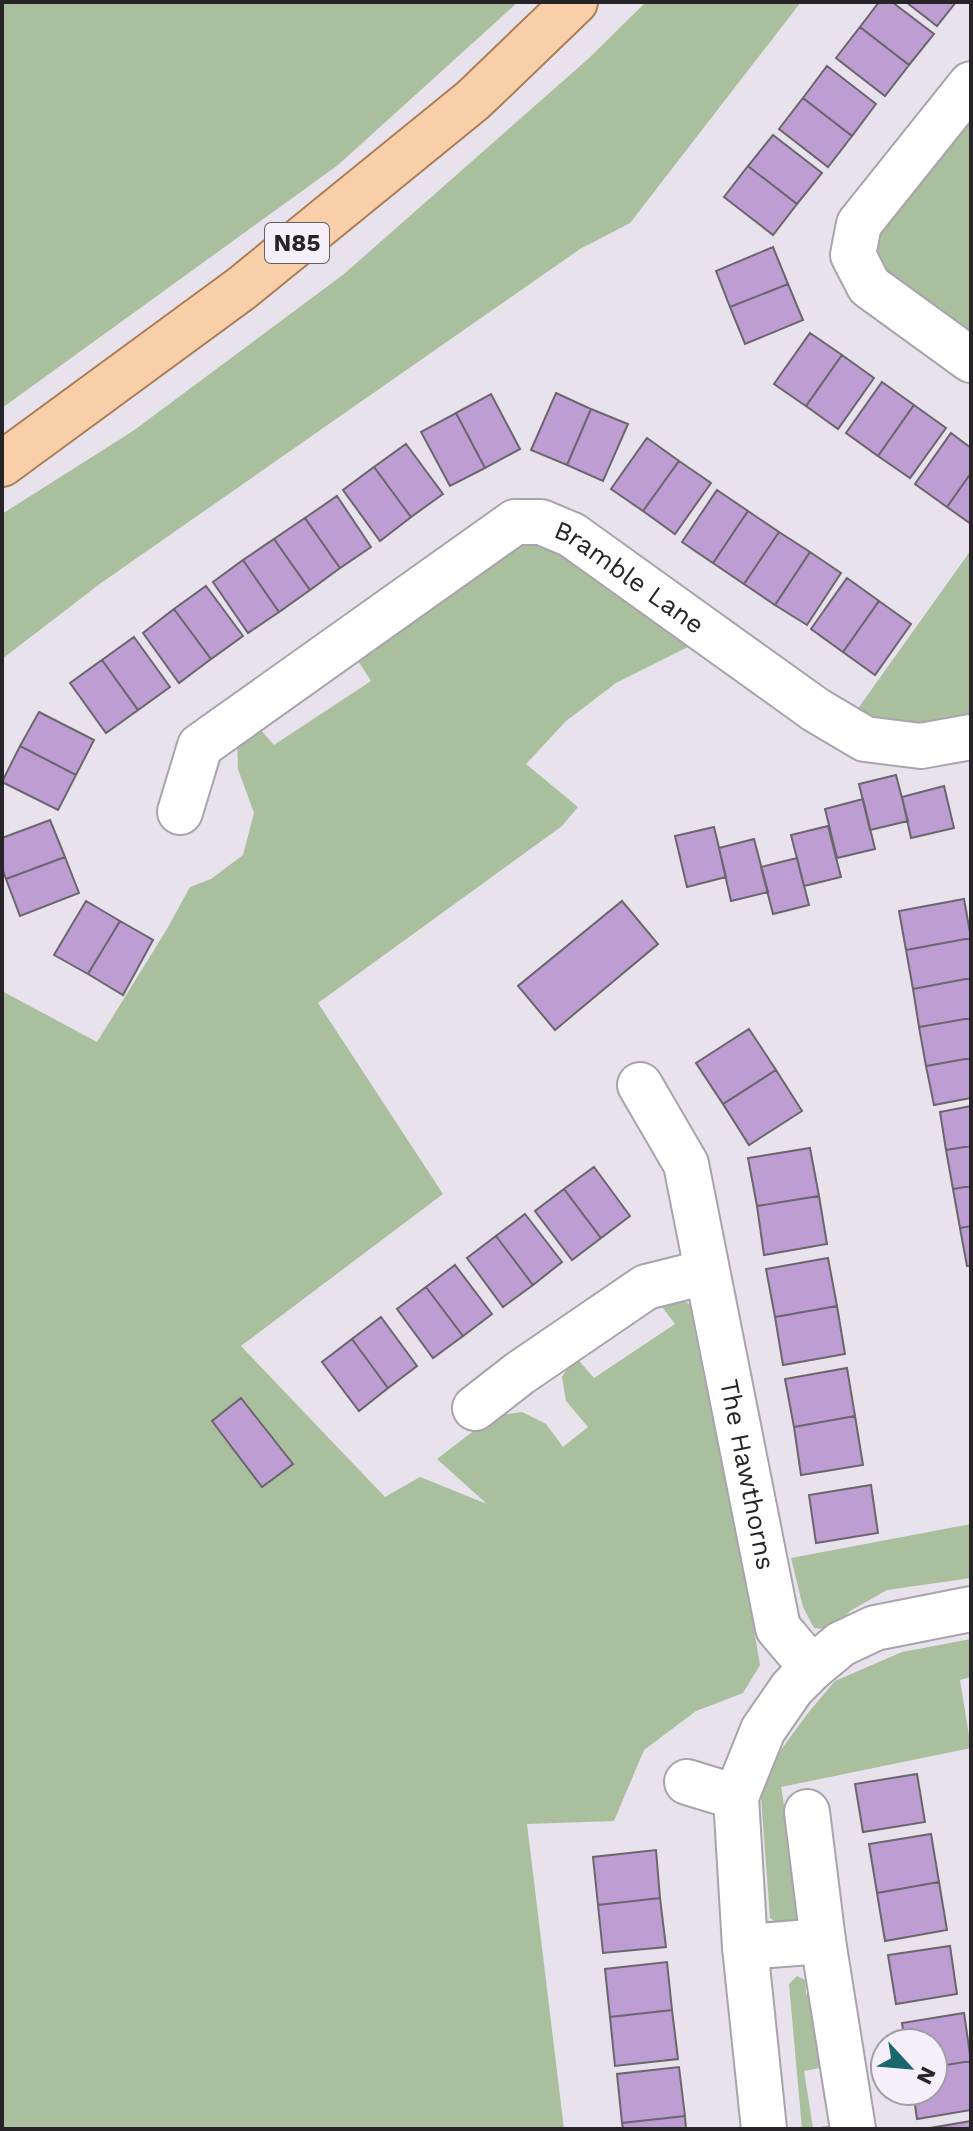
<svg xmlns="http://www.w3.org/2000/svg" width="973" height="2131" font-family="'Work Sans',sans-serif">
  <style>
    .green { fill: #aabf9e }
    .building { fill: #bd9dd2; stroke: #6a666e; stroke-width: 2 }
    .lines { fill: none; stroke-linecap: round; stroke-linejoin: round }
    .minor-casing { stroke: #a8a3ac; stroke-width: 48 }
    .major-casing { stroke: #ab7e56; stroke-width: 48 }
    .minor { stroke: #fff; stroke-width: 44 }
    .major { stroke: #f8cfa9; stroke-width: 44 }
    .labels { text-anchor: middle; stroke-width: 6; stroke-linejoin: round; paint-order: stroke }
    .shield { fill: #f5eff9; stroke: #646166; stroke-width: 2 }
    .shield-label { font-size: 24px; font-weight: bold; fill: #262427 }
    .street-label { font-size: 26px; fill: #262427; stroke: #f5eff9 }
  </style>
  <rect width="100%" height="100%" fill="#e7e2eb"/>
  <path class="green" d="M 2,2 L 518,2 L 338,165 L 2,408 Z
    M 646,2 L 801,2 L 630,223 L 580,249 L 101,583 L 2,659 L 2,514 L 133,431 L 344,274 L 588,59 Z
    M 971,110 L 971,331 L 963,332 L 882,275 L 874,254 L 882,225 Z
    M 545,544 L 696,643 L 616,683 L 566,721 L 526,764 L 578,807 L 562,826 L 318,1003 L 443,1194 L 241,1346 L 385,1497 L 420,1477 L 487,1504 L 437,1459 L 493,1416 L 522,1412 L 546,1424 L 563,1447 L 588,1427 L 566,1401 L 562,1377 L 575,1356 L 594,1378 L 675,1324 L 657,1300 C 681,1296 690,1300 702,1320 L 760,1665 L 743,1693 L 696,1711 L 644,1750 L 614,1821 L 527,1824 L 564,2129 L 2,2129 L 2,991 L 97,1042 L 167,929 L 190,887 L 211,879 L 243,855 L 254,813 L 238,769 L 237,735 L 253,721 L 274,745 L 371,681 L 355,656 L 514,546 Z
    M 971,550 L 970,714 L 950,723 L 914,729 L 854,714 Z
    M 971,1524 L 971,1578 L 887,1590 L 850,1611 L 832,1630 L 814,1628 L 803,1607 L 791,1558 Z
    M 971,1639 L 971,1677 L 960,1680 L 971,1748 L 781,1787 L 802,1912 L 799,1927 L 787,1929 L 770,1918 L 761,1797 L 769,1766 L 808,1713 L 835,1681 L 902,1652 Z
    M 797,1976 L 805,1980 L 806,1994 L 817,1996 L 830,2066 L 804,2071 L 813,2128 L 841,2124 L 841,2129 L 802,2129 L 789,1984 Z"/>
  <path class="building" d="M 879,2 L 892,2 L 934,34 L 909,65 L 860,27 Z
    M 906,2 L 956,2 L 937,26 Z
    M 860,27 L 909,65 L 885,96 L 836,58 Z
    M 827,66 L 876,104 L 852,136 L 803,98 Z
    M 803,98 L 852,136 L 828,167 L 779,129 Z
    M 773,135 L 822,173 L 797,204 L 748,166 Z
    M 748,166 L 797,204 L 773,235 L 724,197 Z
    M 773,247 L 788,284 L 730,307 L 716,271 Z
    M 788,284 L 803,320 L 745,344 L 730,307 Z
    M 810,333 L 842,355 L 806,406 L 774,384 Z
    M 842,355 L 874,378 L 838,429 L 806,406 Z
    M 882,382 L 914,405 L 878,456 L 846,433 Z
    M 556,393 L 591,409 L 567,465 L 531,450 Z
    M 491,394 L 520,449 L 485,468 L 456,413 Z
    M 914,405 L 946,428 L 910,478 L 878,456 Z
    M 591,409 L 628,424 L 603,481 L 567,465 Z
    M 456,413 L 485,468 L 450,486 L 421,432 Z
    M 951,433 L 971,448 L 971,473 L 947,507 L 915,484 Z
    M 647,438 L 679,461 L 643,511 L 611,489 Z
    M 406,444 L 443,494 L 411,517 L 374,467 Z
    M 679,461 L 711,483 L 675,534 L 643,511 Z
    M 374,467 L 411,517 L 380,541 L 343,490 Z
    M 971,473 L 971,524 L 947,507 Z
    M 717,490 L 748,511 L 713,563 L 682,542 Z
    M 337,496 L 371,547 L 340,568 L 305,518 Z
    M 748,511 L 779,532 L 744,584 L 713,563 Z
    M 305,518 L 340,568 L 310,590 L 274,539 Z
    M 779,532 L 810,552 L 775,605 L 744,584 Z
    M 274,539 L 310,590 L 279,612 L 243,560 Z
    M 810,552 L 841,573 L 807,625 L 775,605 Z
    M 243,560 L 279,612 L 248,633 L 213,582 Z
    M 847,578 L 879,601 L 843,652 L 811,629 Z
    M 206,586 L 243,636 L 211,659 L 174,609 Z
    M 879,601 L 911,624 L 875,675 L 843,652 Z
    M 174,609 L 211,659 L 179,683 L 143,633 Z
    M 134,637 L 170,687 L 138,710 L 102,660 Z
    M 102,660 L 138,710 L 106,733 L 70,683 Z
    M 39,712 L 94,740 L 76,775 L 20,746 Z
    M 20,746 L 76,775 L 58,810 L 2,782 Z
    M 896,775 L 908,821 L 870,830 L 859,784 Z
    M 944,786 L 954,828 L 911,838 L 902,797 Z
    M 863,799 L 875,849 L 837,858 L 825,809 Z
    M 50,820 L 65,857 L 6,879 L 2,868 L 2,838 Z
    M 828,826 L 841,877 L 804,886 L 791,835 Z
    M 714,827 L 726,877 L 687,887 L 675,836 Z
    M 754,839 L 768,892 L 731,901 L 719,848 Z
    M 65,857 L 79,893 L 20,916 L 6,879 Z
    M 797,858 L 809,905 L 773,914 L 761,867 Z
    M 964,899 L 971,938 L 906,950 L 899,911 Z
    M 86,901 L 120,921 L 88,974 L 54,955 Z
    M 622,901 L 658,944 L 555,1030 L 518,986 Z
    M 120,921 L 153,940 L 123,995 L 88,974 Z
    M 971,938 L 971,978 L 913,989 L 906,950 Z
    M 971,978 L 971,1018 L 919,1027 L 913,989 Z
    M 971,1018 L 971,1058 L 926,1066 L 919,1027 Z
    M 749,1029 L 776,1070 L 723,1104 L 696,1063 Z
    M 971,1058 L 971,1098 L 934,1105 L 926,1066 Z
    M 776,1070 L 802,1111 L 749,1145 L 723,1104 Z
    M 971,1106 L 971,1146 L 946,1150 L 940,1112 Z
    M 971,1146 L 971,1186 L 953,1189 L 946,1150 Z
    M 810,1148 L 819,1196 L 757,1206 L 748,1158 Z
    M 594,1167 L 630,1216 L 601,1238 L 564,1189 Z
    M 971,1186 L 971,1226 L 960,1228 L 953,1189 Z
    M 564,1189 L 601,1238 L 572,1260 L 535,1211 Z
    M 819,1196 L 827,1244 L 764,1255 L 757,1206 Z
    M 525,1214 L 562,1262 L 533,1285 L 496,1236 Z
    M 971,1226 L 971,1266 L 967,1266 L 960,1228 Z
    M 496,1236 L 533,1285 L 503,1307 L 467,1258 Z
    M 828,1258 L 837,1306 L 775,1317 L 766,1269 Z
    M 455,1265 L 492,1314 L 463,1336 L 426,1287 Z
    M 426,1287 L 463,1336 L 433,1358 L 397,1309 Z
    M 837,1306 L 845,1354 L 783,1365 L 775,1317 Z
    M 381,1317 L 417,1366 L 388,1388 L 352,1339 Z
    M 352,1339 L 388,1388 L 359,1411 L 322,1362 Z
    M 847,1368 L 855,1416 L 794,1427 L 785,1379 Z
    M 241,1398 L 293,1464 L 262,1487 L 212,1421 Z
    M 855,1416 L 863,1465 L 801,1475 L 794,1427 Z
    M 871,1485 L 878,1533 L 816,1543 L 809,1495 Z
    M 917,1774 L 925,1822 L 863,1832 L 855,1784 Z
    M 931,1834 L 939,1882 L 877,1893 L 869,1844 Z
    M 656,1850 L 660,1898 L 598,1905 L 593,1857 Z
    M 939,1882 L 947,1930 L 885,1941 L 877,1893 Z
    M 660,1898 L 666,1947 L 603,1953 L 598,1905 Z
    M 950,1946 L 957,1994 L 896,2004 L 888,1955 Z
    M 667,1962 L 672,2010 L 610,2017 L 605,1969 Z
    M 672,2010 L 678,2059 L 615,2066 L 610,2017 Z
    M 964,2013 L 971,2061 L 933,2067 L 933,2043 L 905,2043 L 902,2023 Z
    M 971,2061 L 971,2110 L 917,2119 L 913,2091 L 933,2091 L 933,2067 Z
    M 679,2067 L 685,2116 L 622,2123 L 617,2074 Z
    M 685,2116 L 686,2129 L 623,2129 L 622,2123 Z
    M 971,2121 L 971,2129 L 924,2129 Z"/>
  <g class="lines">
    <defs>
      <g id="minor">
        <path d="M 971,84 L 859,224 L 853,255 L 869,286 L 971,360"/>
        <path id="s1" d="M 180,812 L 200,746 L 515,522 L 541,522 L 572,535 L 816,710 L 865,739 L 921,746 L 971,737"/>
        <path id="s2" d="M 640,1085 L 686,1164 L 778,1628 L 812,1668"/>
        <path d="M 475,1408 L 520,1373 L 646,1287 L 706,1272"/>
        <path d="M 687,1782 L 736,1797"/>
        <path d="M 807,1812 L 823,1941 L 853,2129"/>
        <path d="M 745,1947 L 823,1941"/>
        <path d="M 764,2129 L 745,1947 L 736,1797 L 763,1730 L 792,1688 L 812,1668 L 841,1644 L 875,1628 L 971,1609"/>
      </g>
      <path id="major" d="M 2,464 L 242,288 L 473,100 L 575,2"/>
    </defs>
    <use href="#minor" class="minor-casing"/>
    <use href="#major" class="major-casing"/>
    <use href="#minor" class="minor"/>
    <use href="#major" class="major"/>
  </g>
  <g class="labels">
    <rect class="shield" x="265" y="223" width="64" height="40" rx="6"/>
    <g class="shield-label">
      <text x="297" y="251">N85</text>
    </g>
    <g class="street-label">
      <text dy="9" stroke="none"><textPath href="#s1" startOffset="586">Bramble Lane</textPath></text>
      <text dy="9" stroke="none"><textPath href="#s2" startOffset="408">The Hawthorns</textPath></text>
    </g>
  </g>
  <rect width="973" height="2131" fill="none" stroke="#262427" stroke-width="8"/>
  <g transform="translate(909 2067) rotate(116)"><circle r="38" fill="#f5eff9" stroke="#a29ea5" stroke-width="2"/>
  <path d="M0-6L14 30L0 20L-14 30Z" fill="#1b6770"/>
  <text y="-12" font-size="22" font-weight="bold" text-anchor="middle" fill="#262427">N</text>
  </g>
</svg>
